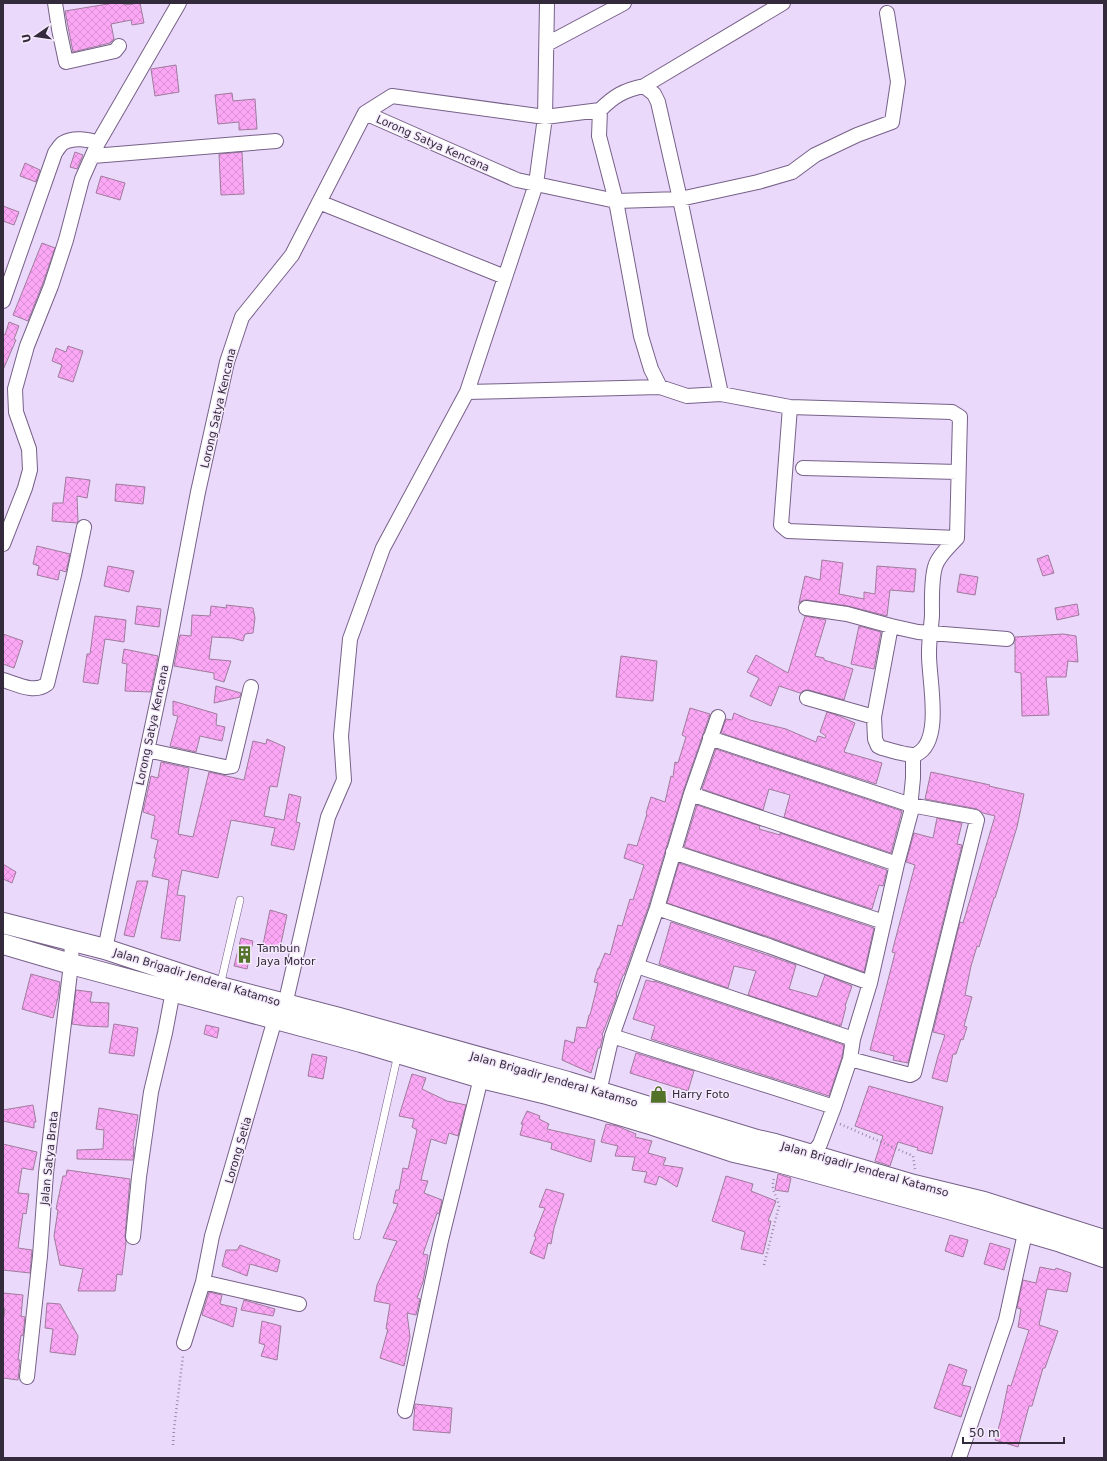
<svg xmlns="http://www.w3.org/2000/svg" width="1107" height="1461" font-family="'DejaVu Sans',sans-serif">
  <style>
    .building { fill: url(#building-cross-hatch); stroke: #9f7b9c }
    .lines { fill: none; stroke-linecap: round; stroke-linejoin: round }
    .lane-casing { stroke: #776188; stroke-width: 8 }
    .street-casing { stroke: #776188; stroke-width: 16 }
    .secondary-casing { stroke: #776188; stroke-width: 22 }
    .path { stroke: #988ba5; stroke-width: 2.5; stroke-dasharray: 1 3; stroke-linecap: butt }
    .lane { stroke: #fff; stroke-width: 7 }
    .street { stroke: #fff; stroke-width: 14 }
    .secondary { stroke: #fff; stroke-width: 20 }
    .labels { text-anchor: middle; stroke-width: 3; stroke-linejoin: round; paint-order: stroke }
    .street-label { font-size: 11px; fill: #332a3b; stroke: #f4eafc }
    .poi-label { font-size: 11px; fill: #332a3b; stroke: #f4eafc; text-anchor: start }
  </style>
  <defs>
    <pattern id="building-cross-hatch" width="8" height="8" patternUnits="userSpaceOnUse"><rect width="8" height="8" fill="#fba7f5"/><path d="M0 0l8 8M0 8l8-8" fill="none" stroke="#d890d3"/></pattern>
  </defs>
  <rect width="100%" height="100%" fill="#ebd9fc"/>
  <path class="building" d="M 114,3 L 124,3 L 124,5 L 140,3 L 144,23 L 132,25 L 131,20 L 111,24 L 114,39 L 110,43 L 73,52 L 65,11 Z
    M 176,65 L 179,92 L 155,96 L 151,69 Z
    M 232,93 L 233,101 L 255,99 L 257,129 L 239,130 L 239,122 L 218,124 L 215,95 Z
    M 75,152 L 83,155 L 77,169 L 70,167 Z
    M 242,152 L 244,194 L 221,195 L 219,154 Z
    M 25,163 L 40,170 L 36,182 L 20,176 Z
    M 101,176 L 125,183 L 120,200 L 96,193 Z
    M 3,206 L 19,212 L 14,225 L 3,221 Z
    M 42,243 L 55,248 L 43,283 L 28,321 L 13,315 Z
    M 9,322 L 19,326 L 14,339 L 16,340 L 3,370 L 3,334 L 5,335 Z
    M 68,346 L 83,351 L 73,382 L 58,377 L 62,365 L 52,361 L 56,348 L 66,352 Z
    M 66,477 L 90,480 L 87,498 L 77,496 L 78,521 L 77,523 L 52,521 L 53,503 L 63,503 Z
    M 116,484 L 145,487 L 143,504 L 115,501 Z
    M 37,546 L 70,554 L 66,572 L 60,570 L 58,580 L 37,575 L 39,566 L 33,564 Z
    M 1048,555 L 1054,573 L 1043,576 L 1037,559 Z
    M 822,560 L 843,563 L 839,594 L 864,599 L 864,592 L 875,594 L 877,566 L 916,569 L 914,592 L 890,590 L 887,616 L 848,606 L 807,600 L 803,600 L 799,603 L 805,576 L 820,580 Z
    M 108,566 L 134,571 L 129,592 L 104,586 Z
    M 960,574 L 978,577 L 975,595 L 957,592 Z
    M 1077,604 L 1079,615 L 1057,620 L 1055,608 Z
    M 226,605 L 253,608 L 255,618 L 253,633 L 245,634 L 243,641 L 232,638 L 212,637 L 209,659 L 231,661 L 224,682 L 214,679 L 214,673 L 174,666 L 180,635 L 191,636 L 192,615 L 210,616 L 211,606 L 227,608 Z
    M 137,606 L 161,609 L 159,627 L 135,624 Z
    M 95,616 L 126,620 L 124,642 L 105,639 L 98,684 L 83,682 L 87,654 L 90,654 Z
    M 805,616 L 826,620 L 815,656 L 824,658 L 824,660 L 853,669 L 844,700 L 809,690 L 805,690 L 800,693 L 779,686 L 771,706 L 750,696 L 759,678 L 747,672 L 756,655 L 788,673 Z
    M 859,626 L 881,632 L 874,669 L 851,664 Z
    M 3,634 L 23,641 L 14,668 L 3,664 Z
    M 1063,634 L 1076,636 L 1078,662 L 1068,661 L 1066,677 L 1046,677 L 1049,715 L 1022,716 L 1021,673 L 1015,672 L 1015,637 Z
    M 124,649 L 158,656 L 151,692 L 125,691 L 127,664 L 122,663 Z
    M 621,656 L 657,661 L 653,701 L 616,697 Z
    M 216,686 L 241,693 L 240,697 L 214,703 Z
    M 173,701 L 217,714 L 216,725 L 225,727 L 222,741 L 200,736 L 196,752 L 170,746 L 178,716 L 173,715 Z
    M 690,708 L 710,714 L 683,792 L 649,905 L 624,975 L 623,975 L 616,995 L 617,995 L 614,1004 L 602,1035 L 603,1036 L 600,1048 L 598,1048 L 591,1073 L 562,1060 L 565,1040 L 574,1043 L 577,1027 L 586,1028 L 589,1015 L 590,1015 L 598,983 L 594,982 L 598,968 L 599,968 L 605,953 L 610,955 L 618,925 L 622,926 L 630,899 L 633,900 L 644,865 L 624,858 L 628,844 L 637,846 L 647,814 L 646,813 L 651,797 L 665,802 L 671,776 L 673,777 L 675,762 L 678,763 L 686,737 L 682,735 Z
    M 827,712 L 839,716 L 855,723 L 844,752 L 882,763 L 876,784 L 721,733 L 726,719 L 732,720 L 734,713 L 750,720 L 786,729 L 816,742 L 818,736 L 825,738 L 826,736 L 820,732 Z
    M 267,739 L 285,747 L 277,787 L 270,786 L 264,816 L 284,820 L 289,794 L 301,797 L 296,822 L 300,823 L 294,850 L 271,845 L 275,828 L 231,820 L 218,878 L 182,870 L 177,895 L 185,896 L 180,941 L 161,938 L 169,880 L 152,876 L 156,858 L 154,858 L 158,840 L 151,838 L 155,816 L 143,812 L 151,776 L 158,778 L 161,762 L 189,768 L 178,834 L 193,837 L 209,772 L 244,780 L 253,741 L 266,744 Z
    M 716,749 L 902,811 L 891,853 L 784,817 L 790,795 L 769,789 L 763,810 L 702,789 Z
    M 931,772 L 990,785 L 989,786 L 1024,794 L 1017,827 L 1004,869 L 995,898 L 994,898 L 979,947 L 977,946 L 971,966 L 965,995 L 972,997 L 964,1026 L 967,1027 L 963,1040 L 961,1039 L 956,1054 L 953,1054 L 947,1082 L 932,1078 L 938,1056 L 945,1035 L 933,1032 L 960,922 L 963,923 L 995,816 L 983,813 L 977,809 L 925,799 Z
    M 697,805 L 760,826 L 759,829 L 780,835 L 780,833 L 887,870 L 883,886 L 879,885 L 872,909 L 684,847 Z
    M 937,818 L 962,823 L 957,844 L 962,845 L 908,1063 L 893,1060 L 894,1056 L 870,1050 L 895,953 L 892,952 L 915,865 L 906,862 L 914,833 L 933,838 Z
    M 679,863 L 874,928 L 864,972 L 772,938 L 667,903 Z
    M 3,864 L 16,872 L 12,883 L 3,879 Z
    M 137,881 L 148,881 L 134,937 L 124,935 Z
    M 270,910 L 287,915 L 279,953 L 262,950 Z
    M 671,922 L 796,965 L 789,989 L 817,997 L 825,975 L 852,986 L 845,1006 L 846,1007 L 841,1026 L 748,995 L 756,971 L 734,966 L 728,988 L 659,964 Z
    M 241,938 L 253,941 L 247,969 L 234,966 Z
    M 31,974 L 60,982 L 58,997 L 53,1018 L 22,1009 Z
    M 646,980 L 654,982 L 654,981 L 844,1045 L 842,1057 L 829,1096 L 651,1039 L 655,1026 L 633,1019 Z
    M 76,990 L 92,992 L 90,1002 L 109,1003 L 108,1027 L 86,1026 L 72,1024 Z
    M 114,1024 L 138,1028 L 134,1056 L 109,1053 Z
    M 206,1025 L 219,1028 L 217,1038 L 204,1034 Z
    M 636,1053 L 694,1071 L 688,1091 L 630,1073 Z
    M 312,1054 L 327,1057 L 323,1079 L 308,1076 Z
    M 412,1074 L 426,1078 L 422,1089 L 447,1101 L 466,1105 L 458,1136 L 449,1133 L 446,1144 L 431,1139 L 421,1180 L 428,1181 L 424,1193 L 442,1200 L 439,1214 L 437,1213 L 423,1254 L 428,1255 L 423,1282 L 417,1298 L 420,1299 L 416,1315 L 407,1313 L 410,1337 L 404,1366 L 380,1358 L 388,1329 L 386,1329 L 390,1304 L 374,1301 L 377,1285 L 397,1241 L 383,1238 L 398,1204 L 393,1203 L 396,1190 L 399,1190 L 403,1168 L 408,1169 L 417,1130 L 412,1127 L 414,1119 L 399,1116 Z
    M 869,1086 L 943,1107 L 932,1154 L 917,1150 L 918,1148 L 898,1142 L 890,1166 L 875,1161 L 883,1136 L 855,1126 Z
    M 33,1105 L 36,1122 L 34,1122 L 34,1128 L 3,1121 L 3,1110 Z
    M 99,1108 L 138,1115 L 133,1145 L 134,1148 L 133,1160 L 77,1159 L 77,1150 L 103,1149 L 104,1130 L 96,1129 Z
    M 527,1111 L 540,1116 L 539,1119 L 549,1124 L 547,1129 L 595,1140 L 591,1162 L 551,1149 L 552,1143 L 520,1135 L 523,1124 L 521,1124 Z
    M 606,1124 L 617,1126 L 636,1134 L 635,1137 L 652,1141 L 648,1153 L 666,1158 L 663,1165 L 683,1168 L 677,1187 L 659,1176 L 656,1185 L 644,1182 L 647,1172 L 632,1170 L 635,1157 L 615,1156 L 618,1146 L 601,1142 Z
    M 3,1144 L 37,1152 L 33,1170 L 22,1168 L 18,1193 L 29,1194 L 26,1214 L 23,1213 L 18,1248 L 32,1250 L 30,1273 L 3,1270 Z
    M 67,1170 L 130,1179 L 125,1236 L 126,1243 L 122,1275 L 117,1274 L 115,1291 L 78,1291 L 83,1269 L 60,1265 L 54,1236 L 58,1210 L 56,1209 L 63,1176 L 66,1176 Z
    M 778,1174 L 791,1178 L 788,1192 L 775,1190 Z
    M 726,1176 L 753,1184 L 751,1191 L 776,1201 L 768,1221 L 771,1221 L 763,1254 L 741,1249 L 745,1232 L 712,1221 Z
    M 546,1189 L 564,1194 L 554,1228 L 551,1244 L 548,1243 L 544,1259 L 530,1253 L 536,1237 L 534,1236 L 545,1208 L 539,1207 Z
    M 950,1235 L 968,1240 L 963,1257 L 945,1251 Z
    M 990,1243 L 1010,1249 L 1004,1270 L 984,1264 Z
    M 240,1245 L 280,1260 L 277,1272 L 250,1264 L 247,1276 L 222,1266 L 226,1250 L 237,1250 Z
    M 1040,1267 L 1055,1270 L 1056,1268 L 1071,1273 L 1067,1292 L 1047,1289 L 1039,1325 L 1058,1331 L 1045,1368 L 1043,1368 L 1032,1406 L 1029,1406 L 1018,1447 L 995,1440 L 1001,1419 L 1008,1385 L 1011,1386 L 1029,1330 L 1018,1327 L 1021,1309 L 1017,1308 L 1023,1280 L 1036,1283 Z
    M 209,1292 L 222,1295 L 220,1304 L 237,1308 L 233,1327 L 202,1315 Z
    M 3,1293 L 23,1295 L 21,1316 L 25,1317 L 23,1336 L 21,1335 L 18,1360 L 20,1360 L 18,1380 L 3,1378 L 3,1321 L 5,1309 L 3,1309 Z
    M 244,1300 L 275,1309 L 273,1316 L 241,1310 Z
    M 47,1303 L 60,1304 L 78,1336 L 75,1355 L 50,1352 L 53,1329 L 45,1328 Z
    M 262,1321 L 281,1326 L 277,1360 L 261,1356 L 265,1345 L 259,1343 Z
    M 949,1364 L 967,1370 L 962,1385 L 971,1387 L 961,1417 L 934,1408 Z
    M 415,1404 L 452,1408 L 450,1433 L 413,1430 Z"/>
  <g class="lines">
    <defs>
      <path id="lane" d="M 220,986 L 240,900
        M 357,1236 L 398,1054"/>
      <path id="street" d="M 55,3 L 59,29 L 66,62 L 115,51 L 119,46
        M 547,44 L 624,3
        M 644,86 L 783,3
        M 365,113 L 517,180 L 616,201 L 680,199 L 758,182 L 792,172 L 815,155 L 857,135 L 892,122 L 898,82 L 887,13
        M 98,143 L 179,3
        M 93,156 L 276,141
        M 319,202 L 505,277
        M 3,301 L 55,153 C 57,150 60,145 63,143 C 73,137 88,139 98,143 L 82,179 L 66,240 L 51,286 L 27,346 L 15,389 L 16,412 L 29,449 L 30,470 L 25,488 L 3,544
        M 467,392 L 660,387
        M 721,394 L 680,199 L 658,102 L 654,94 L 644,86 C 624,90 614,96 600,110 L 599,136 L 616,201 L 641,336 L 651,369 L 660,387 L 687,396 L 721,394 L 790,407 L 952,412 L 960,417 L 957,538 C 950,546 938,556 935,567 C 931,581 932,601 932,616 C 931,628 929,640 929,652 C 928,677 944,740 917,754 C 911,757 890,750 882,748 L 878,746 L 875,739 L 874,717 L 891,626
        M 790,407 L 781,525 L 788,531 L 957,538
        M 803,468 L 958,472
        M 806,608 L 847,614 L 891,626 L 918,632 L 1007,639
        M 3,680 C 17,684 34,694 47,684 L 74,575 L 84,527
        M 807,698 L 874,717
        M 710,738 L 911,805 L 975,817 L 977,820 L 914,1073 L 910,1075 L 850,1059
        M 147,750 L 225,767 L 232,766 L 251,687
        M 691,794 L 897,864
        M 673,852 L 884,922
        M 657,908 L 769,946 L 870,983
        M 105,949 L 165,666 L 198,492 L 227,362 L 242,317 L 292,255 L 365,113 L 392,96 L 545,117 L 600,110
        M 637,966 L 853,1039
        M 285,1005 L 328,817 L 344,780 L 341,736 L 350,639 L 383,548 L 467,392 L 536,184 L 545,117 L 547,3
        M 612,1036 L 834,1107
        M 599,1092 L 612,1036 L 657,908 L 691,794 L 718,717
        M 808,1154 L 816,1149 L 820,1144 L 834,1107 L 850,1059 L 853,1039 L 870,983 L 897,864 L 911,812 L 911,798 L 913,778 L 913,755
        M 133,1237 L 139,1177 L 151,1092 L 165,1033 L 173,991
        M 203,1282 L 299,1304
        M 184,1343 L 203,1282 L 212,1236 L 275,1019
        M 27,1377 L 40,1256 L 46,1173 L 71,964 L 72,940
        M 405,1411 L 441,1240 L 481,1078
        M 959,1458 L 1006,1320 L 1027,1224"/>
      <path id="secondary" d="M 3,923 L 105,949 L 220,987 L 339,1018 L 568,1082 L 757,1140 L 775,1144 L 914,1185 L 984,1202 L 1104,1240
        M 3,944 L 71,964 L 361,1042 L 481,1078 L 543,1093 L 596,1108 L 653,1125 L 734,1152 L 778,1162 L 949,1209 L 1061,1242 L 1104,1257"/>
    </defs>
    <use href="#lane" class="lane-casing"/>
    <use href="#street" class="street-casing"/>
    <use href="#secondary" class="secondary-casing"/>
    <path class="path" d="M 840,1124 L 913,1156 L 915,1169
      M 764,1265 L 779,1206 C 777,1194 770,1191 774,1178
      M 173,1445 L 174,1429 L 183,1356"/>
    <use href="#lane" class="lane"/>
    <use href="#street" class="street"/>
    <use href="#secondary" class="secondary"/>
  </g>
  <defs>
    <symbol id="building-bare" viewBox="-9 -9 18 18"><path d="M-4-6H4V6H1V3H-1V6H-4ZM-2.5-4.3h1.7v1.8h-1.7ZM.8-4.3h1.7v1.8H.8ZM-2.5-1h1.7V.8h-1.7ZM.8-1h1.7V.8H.8Z" fill="#54732a" stroke="#f4eafc" stroke-width="2.5" paint-order="stroke"/></symbol>
    <symbol id="shop-bare" viewBox="-9 -9 18 18"><path d="M-5-2.5h2.3a2.7 3.5 0 0 1 5.4 0H5L5.5 6h-11ZM-1.5-2.5h3a1.5 2.3 0 0 0-3 0Z" fill="#54732a" stroke="#f4eafc" stroke-width="2.5" paint-order="stroke"/></symbol>
  </defs>
  <g fill-rule="evenodd">
    <use href="#building-bare" x="232" y="942" width="25" height="25"/>
    <use href="#shop-bare" x="646" y="1082" width="25" height="25"/>
  </g>
  <g class="labels">
    <g class="street-label">
      <text transform="translate(433 143) rotate(24)" y="4">Lorong Satya Kencana</text>
      <text transform="translate(218 408) rotate(-77)" y="4">Lorong Satya Kencana</text>
      <text transform="translate(152 725) rotate(-78)" y="4">Lorong Satya Kencana</text>
      <text transform="translate(197 977) rotate(17)" y="4">Jalan Brigadir Jenderal Katamso</text>
      <text transform="translate(554 1079) rotate(16)" y="4">Jalan Brigadir Jenderal Katamso</text>
      <text transform="translate(238 1150) rotate(-74)" y="4">Lorong Setia</text>
      <text transform="translate(49 1158) rotate(-84)" y="4">Jalan Satya Brata</text>
      <text transform="translate(865 1169) rotate(16)" y="4">Jalan Brigadir Jenderal Katamso</text>
    </g>
    <g class="poi-label">
      <text x="257" y="952">Tambun<tspan x="257" dy="13">Jaya Motor</tspan></text>
      <text x="672" y="1098">Harry Foto</text>
    </g>
  </g>
  <rect width="1107" height="1461" fill="none" stroke="#332a3b" stroke-width="8"/>
  <g transform="translate(36 36) rotate(257)" stroke="#f4eafc" stroke-width="3" paint-order="stroke">
  <path d="M0-3L7 15L0 10L-7 15Z" fill="#332a3b"/>
  <text y="-6" font-size="11" font-weight="bold" text-anchor="middle" fill="#332a3b">U</text>
  </g>
  <path d="M963 1437v6h101v-6" fill="none" stroke="#332a3b" stroke-width="2"/>
  <text x="969" y="1437" font-size="12" fill="#332a3b" stroke="#f4eafc" stroke-width="3" paint-order="stroke">50 m</text>
</svg>
